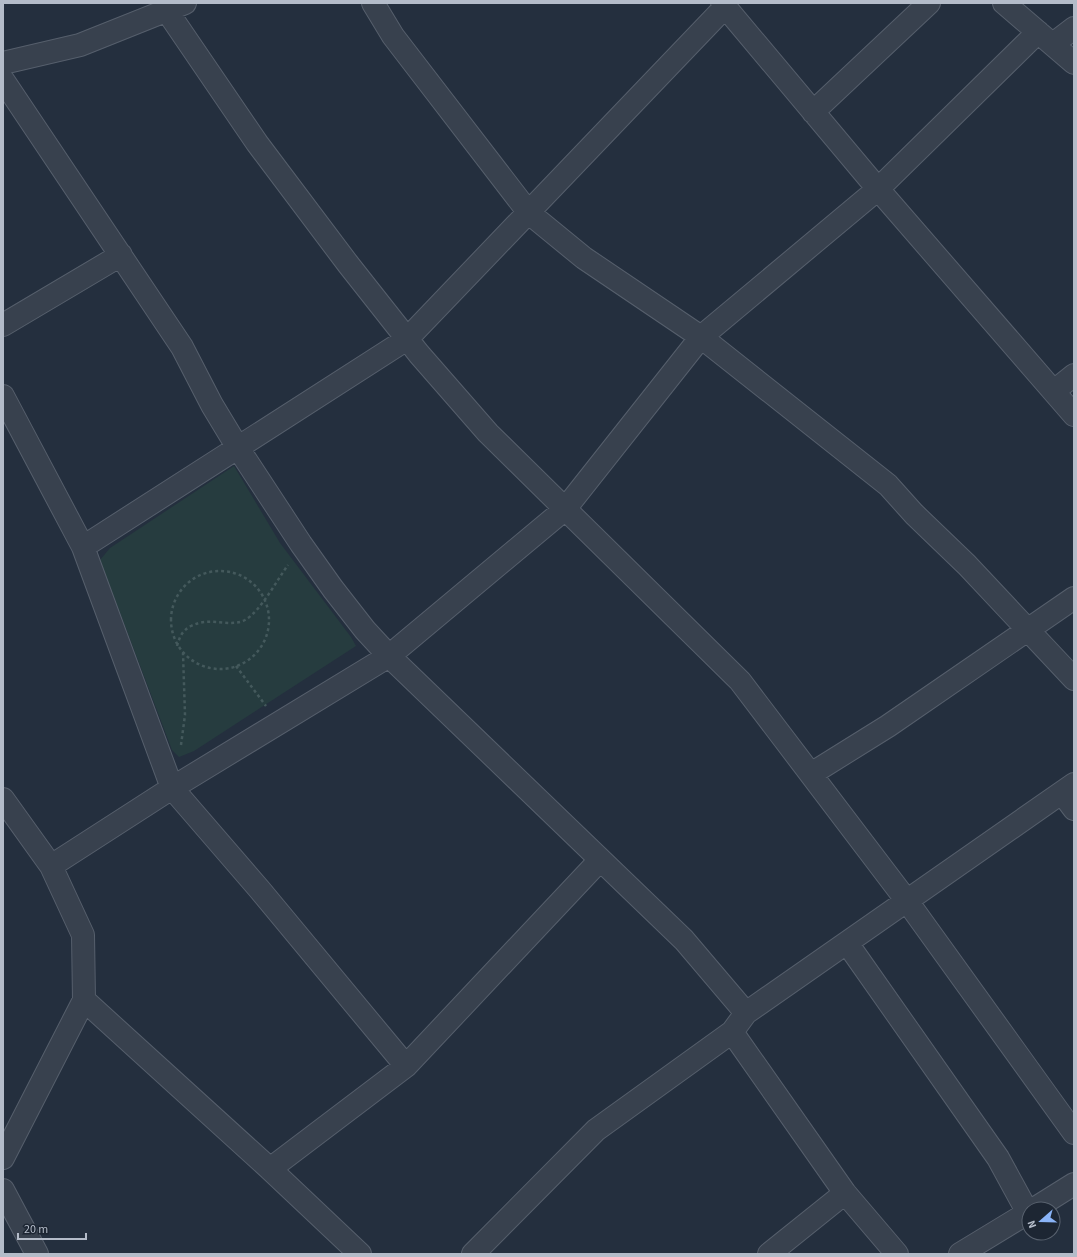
<svg xmlns="http://www.w3.org/2000/svg" width="1077" height="1257" font-family="'Source Sans 3',sans-serif">
  <style>
    .green { fill: #263c3f }
    .lines { fill: none; stroke-linecap: round; stroke-linejoin: round }
    .minor-casing { stroke: #565f6c; stroke-width: 24 }
    .path { stroke: #44595c; stroke-width: 2.5; stroke-dasharray: 3 3; stroke-linecap: butt }
    .minor { stroke: #38414e; stroke-width: 22 }
  </style>
  <rect width="100%" height="100%" fill="#242f3e"/>
  <path class="green" d="M 234,466 L 280,543 L 351,637 L 356,646 L 194,751 L 179,757 L 172,750 L 100,560 L 110,548 Z"/>
  <g class="lines">
    <defs>
      <path id="minor" d="M 373,3 L 393,36 L 529,213 L 584,258 L 701,337 L 888,485 L 914,514 L 967,565 L 1074,679
        M 722,3 L 878,189 L 1074,415
        M 1004,3 L 1074,63
        M 167,11 L 257,143 L 348,264 L 419,354 L 488,433 L 740,681 L 907,901 L 1074,1133
        M 1053,44 L 1074,28
        M 3,63 L 80,45 L 185,3
        M 3,80 L 182,347 L 212,405 L 238,448 L 301,544 L 333,589 L 365,630 L 389,656 L 684,940 L 746,1013
        M 813,112 L 929,3
        M 3,325 L 121,255
        M 1054,391 L 1074,375
        M 3,396 L 83,547 L 172,788 L 260,890 L 406,1066
        M 83,547 L 407,339 L 725,7
        M 811,774 L 888,726 L 1074,598
        M 1062,793 L 1074,809
        M 3,799 L 51,866 L 83,935 L 84,1000 L 3,1158
        M 51,866 L 172,788 L 389,656 L 565,509 L 701,337 L 878,189 L 1038,32
        M 847,943 L 998,1158 L 1028,1213
        M 84,1000 L 270,1169 L 360,1254
        M 732,1032 L 845,1193 L 897,1254
        M 270,1169 L 406,1066 L 600,860
        M 3,1190 L 37,1254
        M 1034,1209 L 1074,1184
        M 473,1254 L 596,1130 L 732,1032 L 746,1013 L 1074,784
        M 769,1254 L 845,1193
        M 960,1254 L 1029,1212"/>
    </defs>
    <use href="#minor" class="minor-casing"/>
    <path class="path" d="M171 620a49 49 0 1 1 98 0a49 49 0 1 1-98 0Z
      M 177,646 C 180,636 182,631 191,626 C 210,616 230,628 245,620 C 260,612 277,580 288,565
      M 236,666 L 266,706
      M 181,745 L 185,715 L 183,653"/>
    <use href="#minor" class="minor"/>
  </g>
  <rect width="1077" height="1257" fill="none" stroke="#b4bcc9" stroke-width="8"/>
  <g transform="translate(1041 1221) rotate(250)"><circle r="19" fill="#1d2633" stroke="#59626f"/>
  <path d="M0-3L7 15L0 10L-7 15Z" fill="#8ab4f8"/>
  <text y="-6" font-size="11" font-weight="bold" text-anchor="middle" fill="#b4bcc9">N</text>
  </g>
  <path d="M18 1233v6h68v-6" fill="none" stroke="#b4bcc9" stroke-width="2"/>
  <text x="24" y="1233" font-size="12" fill="#b4bcc9" stroke="#1d2633" stroke-width="3" paint-order="stroke">20 m</text>
</svg>
